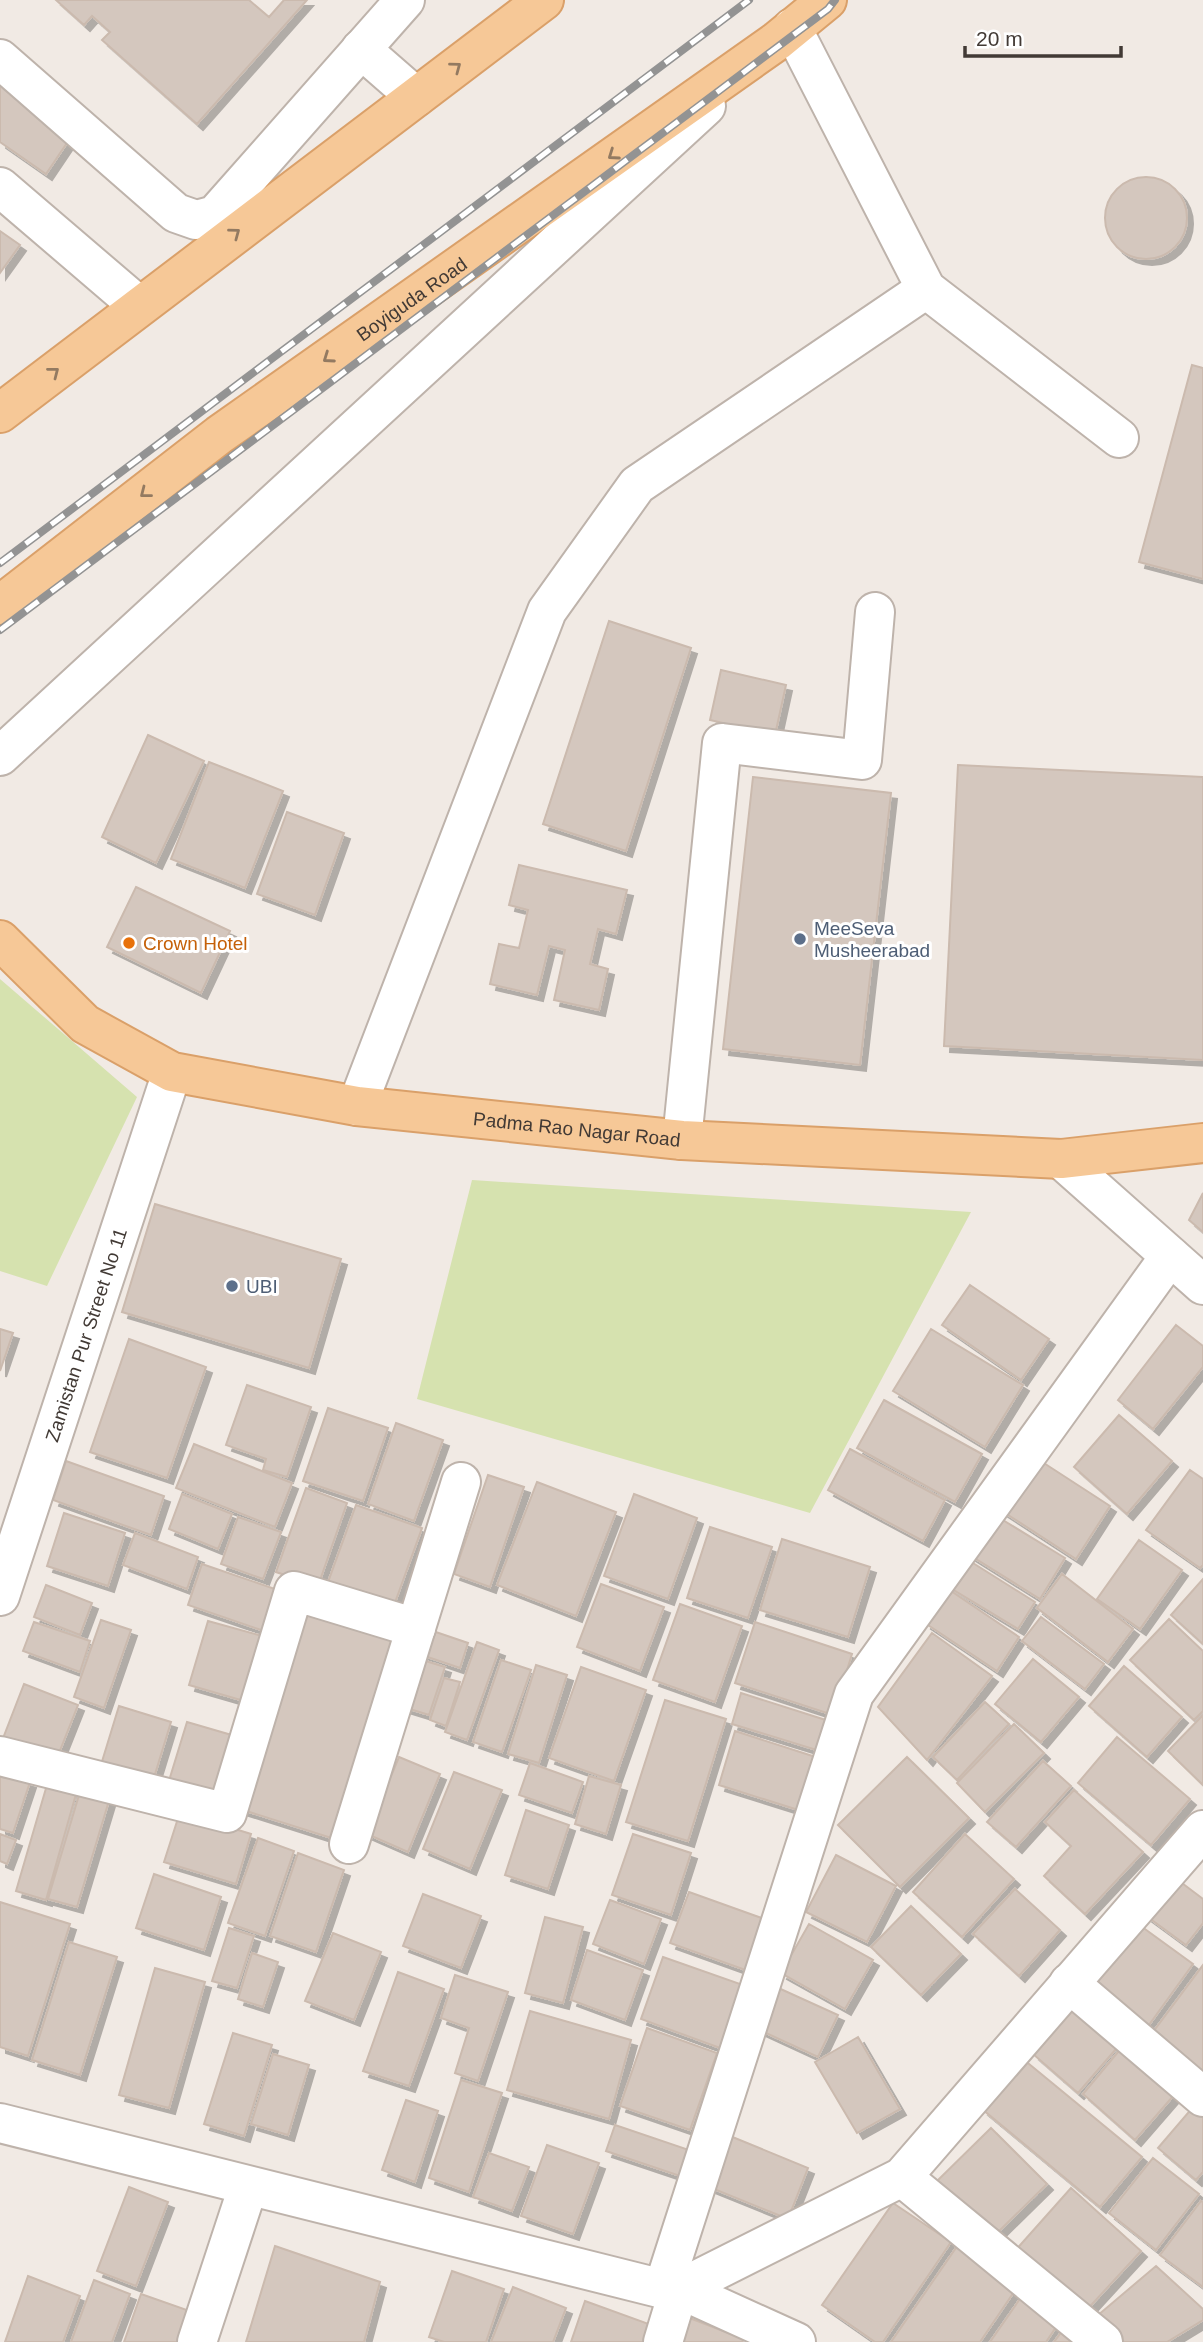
<svg xmlns="http://www.w3.org/2000/svg" width="1203" height="2342" font-family="Helvetica,sans-serif">
  <style>
    .green { fill: #d6e2af }
    .building { fill: #d4c7be; stroke: #cbbaae; stroke-width: 2; filter: url(#shadow) }
    .lines { fill: none; stroke-linecap: round; stroke-linejoin: round }
    .minor-casing { stroke: #beb3ab; stroke-width: 42 }
    .major-casing { stroke: #daa069; stroke-width: 42 }
    .minor { stroke: #fff; stroke-width: 38 }
    .major { stroke: #f6c897; stroke-width: 38 }
    .rail-casing { stroke: #939393; stroke-width: 8 }
    .rail { stroke: #fff; stroke-width: 5; stroke-dasharray: 16; stroke-linecap: butt }
    .oneway { stroke: #937a61 }
    .service-dot { fill: #5c6f8a; stroke: #fff; stroke-width: 2.5 }
    .food-dot { fill: #e8710a; stroke: #fff; stroke-width: 2.5 }
    .labels { text-anchor: middle; stroke-width: 6; stroke-linejoin: round; paint-order: stroke }
    .street-label { font-size: 19px; fill: #423a35; stroke: #fff }
    .service-label { font-size: 19px; fill: #4e5e75; stroke: #fff; text-anchor: start }
    .food-label { font-size: 19px; fill: #c56008; stroke: #fff; text-anchor: start }
  </style>
  <defs>
    <filter id="shadow"><feDropShadow dx="6" dy="6" stdDeviation="0" flood-color="#0004"/></filter>
  </defs>
  <rect width="100%" height="100%" fill="#f1eae4"/>
  <path class="green" d="M 0,979 L 137,1097 L 47,1286 L 0,1271 Z
    M 472,1180 L 971,1212 L 810,1513 L 417,1399 Z"/>
  <path class="building" d="M 56,0 L 249,0 L 269,17 L 284,0 L 307,0 L 197,124 L 102,40 L 110,32 L 92,16 L 84,25 Z
    M 0,79 L 75,131 L 46,174 L 0,142 Z
    M1105 218a41 41 0 1 1 82 0a41 41 0 1 1-82 0Z
    M 0,231 L 20,245 L 0,273 Z
    M 1192,365 L 1203,368 L 1203,579 L 1139,562 Z
    M 609,621 L 691,648 L 626,851 L 543,824 Z
    M 721,670 L 786,685 L 775,735 L 710,720 Z
    M 148,735 L 204,761 L 156,863 L 102,837 Z
    M 209,762 L 283,791 L 245,888 L 171,859 Z
    M 958,765 L 1203,777 L 1203,1060 L 944,1046 Z
    M 753,777 L 891,793 L 860,1065 L 723,1049 Z
    M 287,812 L 344,833 L 315,915 L 257,894 Z
    M 519,865 L 627,890 L 616,934 L 598,929 L 590,964 L 608,969 L 599,1010 L 554,1000 L 565,950 L 549,946 L 537,995 L 490,984 L 499,944 L 519,948 L 528,910 L 509,905 Z
    M 136,887 L 230,931 L 201,993 L 107,947 Z
    M 1203,1193 L 1203,1232 L 1189,1220 Z
    M 155,1204 L 341,1259 L 309,1368 L 122,1312 Z
    M 970,1285 L 1049,1339 L 1021,1380 L 942,1325 Z
    M 1176,1325 L 1203,1346 L 1203,1367 L 1153,1429 L 1118,1400 Z
    M 0,1329 L 13,1333 L 0,1371 Z
    M 931,1329 L 1023,1385 L 985,1447 L 893,1391 Z
    M 129,1339 L 206,1367 L 167,1478 L 90,1452 Z
    M 247,1385 L 311,1407 L 287,1477 L 263,1470 L 266,1459 L 226,1445 Z
    M 884,1400 L 982,1454 L 955,1502 L 857,1448 Z
    M 328,1408 L 388,1428 L 363,1501 L 303,1481 Z
    M 1119,1415 L 1172,1461 L 1127,1514 L 1074,1467 Z
    M 396,1423 L 443,1440 L 414,1521 L 368,1504 Z
    M 194,1444 L 292,1483 L 275,1527 L 176,1488 Z
    M 850,1449 L 945,1500 L 923,1541 L 828,1490 Z
    M 1033,1456 L 1110,1506 L 1076,1559 L 999,1509 Z
    M 66,1461 L 164,1496 L 151,1535 L 53,1500 Z
    M 1190,1470 L 1203,1479 L 1203,1565 L 1200,1568 L 1146,1530 Z
    M 488,1475 L 524,1487 L 490,1587 L 454,1574 Z
    M 537,1482 L 616,1512 L 576,1616 L 497,1585 Z
    M 306,1488 L 347,1503 L 318,1586 L 276,1572 Z
    M 182,1494 L 232,1514 L 218,1549 L 169,1529 Z
    M 634,1494 L 697,1518 L 668,1599 L 604,1576 Z
    M 356,1505 L 422,1528 L 393,1608 L 327,1585 Z
    M 64,1513 L 125,1533 L 108,1586 L 47,1566 Z
    M 993,1514 L 1065,1558 L 1040,1599 L 968,1554 Z
    M 238,1517 L 281,1532 L 263,1579 L 221,1564 Z
    M 710,1527 L 772,1547 L 748,1618 L 687,1598 Z
    M 135,1533 L 198,1557 L 187,1589 L 123,1565 Z
    M 782,1539 L 870,1567 L 848,1637 L 760,1610 Z
    M 1139,1540 L 1182,1570 L 1140,1629 L 1097,1599 Z
    M 965,1558 L 1035,1602 L 1018,1629 L 947,1586 Z
    M 202,1564 L 278,1590 L 264,1631 L 188,1605 Z
    M 1062,1574 L 1133,1629 L 1108,1662 L 1037,1608 Z
    M 1203,1579 L 1203,1644 L 1171,1615 Z
    M 601,1584 L 664,1607 L 640,1671 L 577,1647 Z
    M 46,1585 L 92,1603 L 80,1635 L 34,1617 Z
    M 948,1589 L 1019,1637 L 997,1671 L 925,1623 Z
    M 680,1604 L 742,1626 L 715,1702 L 653,1680 Z
    M 302,1611 L 406,1644 L 344,1842 L 240,1809 Z
    M 1041,1617 L 1104,1664 L 1085,1689 L 1022,1641 Z
    M 1169,1619 L 1203,1651 L 1203,1711 L 1194,1720 L 1130,1660 Z
    M 101,1620 L 131,1630 L 104,1708 L 74,1697 Z
    M 208,1621 L 262,1636 L 244,1701 L 189,1685 Z
    M 34,1622 L 90,1641 L 80,1672 L 23,1651 Z
    M 755,1622 L 852,1654 L 833,1715 L 735,1683 Z
    M 424,1628 L 468,1643 L 460,1668 L 416,1653 Z
    M 932,1633 L 992,1676 L 927,1760 L 878,1707 Z
    M 477,1642 L 499,1650 L 467,1740 L 445,1732 Z
    M 416,1658 L 445,1667 L 429,1715 L 400,1706 Z
    M 1033,1659 L 1079,1697 L 1041,1742 L 995,1704 Z
    M 501,1660 L 531,1670 L 502,1752 L 473,1742 Z
    M 536,1665 L 567,1675 L 539,1763 L 508,1754 Z
    M 1124,1666 L 1182,1717 L 1147,1757 L 1089,1706 Z
    M 581,1667 L 646,1690 L 614,1781 L 549,1758 Z
    M 444,1678 L 460,1682 L 446,1726 L 430,1720 Z
    M 24,1684 L 78,1705 L 55,1763 L 2,1741 Z
    M 741,1693 L 832,1722 L 823,1752 L 732,1724 Z
    M 665,1700 L 726,1719 L 688,1841 L 626,1822 Z
    M 985,1702 L 1009,1724 L 957,1780 L 933,1757 Z
    M 119,1706 L 171,1722 L 152,1784 L 100,1768 Z
    M 1203,1715 L 1203,1785 L 1168,1751 Z
    M 187,1722 L 235,1736 L 216,1799 L 168,1784 Z
    M 1014,1724 L 1044,1753 L 985,1812 L 957,1783 Z
    M 735,1731 L 828,1761 L 811,1814 L 719,1785 Z
    M 1117,1737 L 1190,1799 L 1151,1845 L 1078,1783 Z
    M 399,1757 L 440,1774 L 408,1852 L 367,1834 Z
    M 907,1757 L 969,1818 L 900,1887 L 838,1825 Z
    M 1043,1761 L 1071,1786 L 1016,1847 L 987,1822 Z
    M 530,1763 L 583,1782 L 572,1813 L 519,1795 Z
    M 454,1772 L 502,1790 L 470,1869 L 423,1849 Z
    M 0,1773 L 30,1782 L 13,1833 L 0,1829 Z
    M 589,1776 L 621,1785 L 606,1834 L 575,1824 Z
    M 49,1778 L 78,1787 L 46,1900 L 16,1891 Z
    M 82,1785 L 111,1794 L 77,1907 L 48,1899 Z
    M 1074,1790 L 1143,1852 L 1085,1914 L 1044,1876 L 1071,1846 L 1045,1822 Z
    M 526,1810 L 569,1825 L 548,1889 L 505,1875 Z
    M 180,1812 L 251,1834 L 236,1884 L 164,1862 Z
    M 0,1834 L 16,1840 L 7,1864 L 0,1861 Z
    M 633,1834 L 691,1853 L 671,1915 L 612,1895 Z
    M 965,1834 L 1014,1879 L 962,1937 L 913,1892 Z
    M 258,1838 L 294,1851 L 265,1936 L 228,1923 Z
    M 298,1853 L 344,1870 L 316,1952 L 270,1936 Z
    M 836,1855 L 896,1886 L 867,1942 L 806,1912 Z
    M 154,1874 L 221,1897 L 204,1950 L 136,1928 Z
    M 1174,1877 L 1203,1899 L 1203,1923 L 1186,1945 L 1145,1915 Z
    M 1015,1889 L 1060,1930 L 1019,1976 L 973,1934 Z
    M 689,1892 L 770,1921 L 751,1972 L 670,1943 Z
    M 423,1894 L 481,1916 L 461,1968 L 403,1946 Z
    M 610,1900 L 661,1919 L 644,1964 L 593,1944 Z
    M 0,1902 L 70,1924 L 28,2056 L 0,2047 Z
    M 911,1906 L 961,1954 L 921,1995 L 871,1947 Z
    M 545,1917 L 583,1927 L 563,2003 L 525,1993 Z
    M 809,1924 L 873,1960 L 845,2009 L 781,1973 Z
    M 1138,1924 L 1193,1964 L 1146,2029 L 1091,1988 Z
    M 229,1928 L 254,1936 L 237,1988 L 212,1981 Z
    M 333,1933 L 381,1952 L 354,2020 L 305,2001 Z
    M 69,1942 L 117,1957 L 80,2075 L 32,2060 Z
    M 587,1950 L 643,1970 L 625,2020 L 571,2000 Z
    M 252,1953 L 278,1962 L 263,2007 L 238,1999 Z
    M 663,1957 L 743,1985 L 720,2048 L 641,2019 Z
    M 1203,1965 L 1203,2081 L 1147,2040 Z
    M 155,1968 L 205,1982 L 169,2108 L 119,2095 Z
    M 398,1972 L 444,1989 L 409,2086 L 363,2071 Z
    M 455,1975 L 508,1992 L 478,2081 L 455,2073 L 469,2028 L 441,2018 Z
    M 774,1986 L 838,2015 L 818,2057 L 755,2028 Z
    M 1077,2003 L 1122,2042 L 1078,2093 L 1033,2054 Z
    M 530,2011 L 631,2040 L 609,2119 L 507,2090 Z
    M 647,2028 L 717,2053 L 690,2130 L 620,2106 Z
    M 233,2033 L 272,2045 L 244,2136 L 204,2124 Z
    M 858,2037 L 900,2109 L 857,2133 L 815,2062 Z
    M 1128,2040 L 1181,2087 L 1135,2140 L 1083,2094 Z
    M 273,2054 L 309,2065 L 288,2135 L 251,2124 Z
    M 1023,2059 L 1142,2157 L 1100,2207 L 982,2109 Z
    M 461,2080 L 502,2093 L 469,2192 L 429,2178 Z
    M 406,2100 L 438,2111 L 415,2182 L 382,2170 Z
    M 1199,2100 L 1203,2103 L 1203,2172 L 1196,2180 L 1158,2148 Z
    M 615,2125 L 692,2151 L 683,2177 L 606,2151 Z
    M 991,2128 L 1047,2184 L 992,2238 L 937,2181 Z
    M 730,2136 L 808,2168 L 788,2219 L 709,2187 Z
    M 547,2145 L 599,2163 L 573,2234 L 521,2216 Z
    M 489,2153 L 529,2167 L 512,2211 L 473,2197 Z
    M 1153,2158 L 1199,2194 L 1156,2250 L 1109,2213 Z
    M 129,2187 L 168,2202 L 136,2286 L 97,2271 Z
    M 1071,2188 L 1141,2251 L 1083,2314 L 1014,2252 Z
    M 1201,2201 L 1203,2202 L 1203,2287 L 1160,2255 Z
    M 893,2203 L 951,2242 L 883,2342 L 875,2342 L 822,2305 Z
    M 958,2245 L 1018,2286 L 980,2342 L 891,2342 Z
    M 275,2246 L 380,2282 L 364,2342 L 246,2342 Z
    M 1156,2266 L 1203,2309 L 1203,2320 L 1167,2342 L 1124,2342 L 1097,2316 Z
    M 452,2271 L 504,2289 L 486,2342 L 444,2342 L 429,2337 Z
    M 28,2276 L 80,2296 L 63,2342 L 5,2342 Z
    M 94,2280 L 130,2294 L 112,2342 L 71,2342 Z
    M 513,2287 L 566,2308 L 553,2342 L 491,2342 Z
    M 1024,2293 L 1062,2318 L 1046,2342 L 990,2342 Z
    M 141,2294 L 204,2316 L 195,2342 L 124,2342 Z
    M 585,2301 L 657,2327 L 652,2342 L 571,2342 Z
    M 687,2317 L 744,2339 L 742,2342 L 678,2342 Z
    M 1068,2323 L 1092,2342 L 1054,2342 Z"/>
  <g class="lines">
    <defs>
      <g id="minor">
        <path d="M 792,28 L 926,289 L 1119,438"/>
        <path d="M 361,49 L 416,97"/>
        <path d="M 0,59 L 176,213 L 196,220 L 215,215 L 405,0"/>
        <path d="M 0,187 L 139,306"/>
        <path d="M 0,756 L 706,106"/>
        <path d="M 357,1106 L 547,611 L 637,485 L 926,289"/>
        <path d="M 682,1140 L 722,743 L 862,760 L 875,612"/>
        <path d="M 1061,1159 L 1203,1285"/>
        <path id="s1" d="M 0,1596 L 172,1072"/>
        <path d="M 0,1756 L 227,1813 L 294,1591 L 416,1628"/>
        <path d="M 349,1844 L 461,1482"/>
        <path d="M 1069,1983 L 1203,2097"/>
        <path d="M 0,2123 L 663,2289 L 679,2289 L 796,2342"/>
        <path d="M 902,2177 L 1103,2342"/>
        <path d="M 663,2289 L 854,1694 L 1170,1256"/>
        <path d="M 197,2342 L 248,2187"/>
        <path d="M 663,2342 L 679,2289 L 902,2177 L 1203,1830"/>
      </g>
      <g id="major">
        <path d="M 0,413 L 544,0"/>
        <path id="s2" d="M 0,605 L 219,435 L 777,41 L 827,0"/>
        <path id="s3" d="M 0,940 L 85,1024 L 172,1072 L 357,1106 L 682,1140 L 1061,1159 L 1203,1143"/>
      </g>
    </defs>
    <use href="#minor" class="minor-casing"/>
    <use href="#major" class="major-casing"/>
    <use href="#minor" class="minor"/>
    <use href="#major" class="major"/>
    <defs>
      <path id="rail" d="M 0,563 L 749,0
        M 0,630 L 828,9 L 835,0"/>
    </defs>
    <use href="#rail" class="rail-casing"/>
    <use href="#rail" class="rail"/>
  </g>
  <defs><path id="oneway-chevron" d="M-2-3.5L2.5 0L-2 3.5" fill="none" stroke-width="1.6" stroke-linecap="round" stroke-linejoin="round" transform="scale(1.75)"/></defs>
  <g class="oneway">
    <use href="#oneway-chevron" transform="translate(456 67) rotate(-37)"/>
    <use href="#oneway-chevron" transform="translate(613 155) rotate(145)"/>
    <use href="#oneway-chevron" transform="translate(235 233) rotate(-37)"/>
    <use href="#oneway-chevron" transform="translate(328 358) rotate(145)"/>
    <use href="#oneway-chevron" transform="translate(54 372) rotate(-38)"/>
    <use href="#oneway-chevron" transform="translate(145 493) rotate(142)"/>
  </g>
  <g class="service-dot">
    <circle cx="800" cy="939" r="7"/>
    <circle cx="232" cy="1286" r="7"/>
  </g>
  <circle class="food-dot" cx="129" cy="943" r="7"/>
  <g class="labels">
    <g class="street-label">
      <text dy="7" stroke="none"><textPath href="#s2" startOffset="513">Boyiguda Road</textPath></text>
      <text dy="7" stroke="none"><textPath href="#s3" startOffset="628">Padma Rao Nagar Road</textPath></text>
      <text dy="7" stroke="none"><textPath href="#s1" startOffset="275">Zamistan Pur Street No 11</textPath></text>
    </g>
    <g class="service-label">
      <text x="814" y="935">MeeSeva<tspan x="814" dy="22">Musheerabad</tspan></text>
      <text x="246" y="1293">UBI</text>
    </g>
    <g class="food-label">
      <text x="143" y="950">Crown Hotel</text>
    </g>
  </g>
  <path d="M965 46v10h156v-10" fill="none" stroke="#423a35" stroke-width="3.5"/>
  <text x="976" y="46" font-size="21" fill="#423a35" stroke="#ffffff" stroke-width="5" paint-order="stroke">20 m</text>
</svg>
